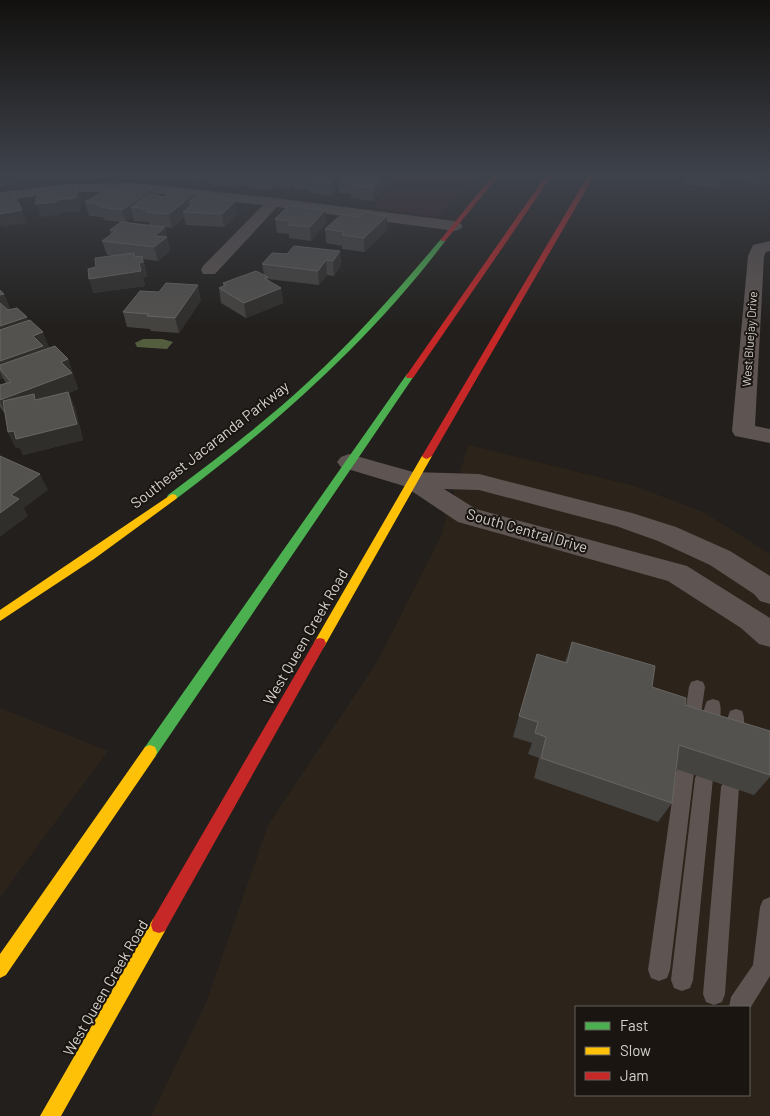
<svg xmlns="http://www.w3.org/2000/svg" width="770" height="1116" font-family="Barlow,sans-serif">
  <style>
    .built { fill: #2c231b; fill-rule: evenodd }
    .green { fill: #381f26 }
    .water { fill: #545e3f }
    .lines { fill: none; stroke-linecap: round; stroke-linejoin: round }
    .lane { fill: #5e5552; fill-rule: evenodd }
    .street { fill: #5e5552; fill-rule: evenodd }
    .fast { fill: #4caf50; fill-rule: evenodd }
    .slow { fill: #ffc107; fill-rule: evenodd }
    .jam { fill: #c62828; fill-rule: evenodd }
    .wall { fill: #454340 }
    .shaded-wall { fill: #302e2b }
    .building { fill: #54524f; stroke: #686663 }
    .labels { text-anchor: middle; stroke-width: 4; stroke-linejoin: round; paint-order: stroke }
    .far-street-label { font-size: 12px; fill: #d4d1ce; stroke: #1a1511 }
    .street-label { font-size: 15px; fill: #d4d1ce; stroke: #1a1511 }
  </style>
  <rect width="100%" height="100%" fill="#221f1c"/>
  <path class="built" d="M 468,445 L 635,486 L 705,513 L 770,554 L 770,1116 L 151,1116 L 206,1003 L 268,825 L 377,662 L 441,536 ZM 576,1007 L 749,1007 L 749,1095 L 576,1095 Z
    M 0,708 L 108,751 L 0,897 Z"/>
  <path class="green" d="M 386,174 L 477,174 L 441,213 L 433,216 L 372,208 L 396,178 Z"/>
  <path class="water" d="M 143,339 L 162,339 L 173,342 L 167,349 L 137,347 L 135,343 Z"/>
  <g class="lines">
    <path class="lane" d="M 697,680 L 703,682 L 705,687 L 699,727 L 697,732 L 691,735 L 685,732 L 683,727 L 689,687 L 691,682 Z
      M 713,699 L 719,701 C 723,710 719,728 715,737 L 709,740 L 703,737 C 699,728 703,710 707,701 Z
      M 736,709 L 742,711 C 746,720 744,734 740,744 L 734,746 L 728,744 C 724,734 726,720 730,711 Z
      M 685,764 L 691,766 L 694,772 L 670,970 L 667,978 L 659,981 L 651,978 L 648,970 L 676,772 L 679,766 Z
      M 704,770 L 710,772 L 713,778 L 693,980 L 690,988 L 682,991 L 674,988 L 671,980 L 695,778 L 698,772 Z
      M 730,778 L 736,781 L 739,787 L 725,994 L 722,1002 L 714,1005 L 706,1002 L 703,994 L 721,787 L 724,781 Z
      M 770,897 L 770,976 L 749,1010 L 749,1007 L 729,1007 L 731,997 L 753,965 L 760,907 L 763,900 Z"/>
    <path class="street" d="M 135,183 L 274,198 L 455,221 L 460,223 L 463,226 L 460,229 L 455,231 L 277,207 L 215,274 L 203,274 L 201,270 L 203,266 L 263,205 L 135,191 L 65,192 L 0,201 L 0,193 L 65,184 Z
      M 770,241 L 770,251 L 766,252 L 764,256 L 755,426 L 770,429 L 770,443 L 735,436 L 732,431 L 748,256 L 753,245 Z
      M 349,454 L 413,472 L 479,474 L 632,513 L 676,527 L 730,551 L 770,576 L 770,604 L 760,601 L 754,594 L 710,565 L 658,541 L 616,526 L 479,490 L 444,489 L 476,509 L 687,566 L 770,618 L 770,647 L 759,644 L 741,628 L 668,581 L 458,522 L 404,486 L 341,467 L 337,462 L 341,457 Z"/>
    <path class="fast" d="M 441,239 L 446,240 C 370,341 276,424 176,499 L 168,499 L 167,497 L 168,495 C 216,459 264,423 307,383 C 355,339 399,289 441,239 Z
      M 410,373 L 414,376 L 155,757 L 150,759 L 145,757 L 143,752 L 145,747 L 407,374 Z"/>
    <path class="slow" d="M 427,453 L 432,456 L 324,647 L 320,648 L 316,647 L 314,643 L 316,639 L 422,456 Z
      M 172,494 L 176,495 L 177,497 L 176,499 L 94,559 L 0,621 L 0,610 Z
      M 150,745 L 155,747 L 157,752 L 155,757 L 6,975 L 0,978 L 0,954 L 145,747 Z
      M 159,917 L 165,919 L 167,925 L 165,931 L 61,1116 L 40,1116 L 153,919 Z"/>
    <path class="jam" d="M 494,174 L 500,174 L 445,241 L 441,241 L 441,239 Z
      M 547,174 L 553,174 L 413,378 L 407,378 L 406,376 Z
      M 589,174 L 595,174 L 432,456 L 427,459 L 424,458 L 422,456 Z
      M 320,638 L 324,639 L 326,643 L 324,647 L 165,931 L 159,933 L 153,931 L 151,925 L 153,919 L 316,639 Z"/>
  </g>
  <path class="wall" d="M 81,174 L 122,174 L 114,175 L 113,177 L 82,178 Z
    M 139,174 L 389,174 L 389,182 L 374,201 L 351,198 L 351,194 L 339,193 L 339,187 L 331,196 L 309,193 L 308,189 L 295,189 L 294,185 L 291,188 L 275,186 L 271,190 L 249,188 L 248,184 L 247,186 L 238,185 L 235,187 L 208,184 L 207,180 L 205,182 L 168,179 L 167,175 L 162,179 L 140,178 Z
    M 636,174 L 669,174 L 667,179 L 635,175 Z
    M 687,174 L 722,174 L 718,188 L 684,184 Z
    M 734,174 L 770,174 L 770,184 L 754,186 Z
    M 152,189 L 153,194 L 164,197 L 196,196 L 229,198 L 237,214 L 224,227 L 186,225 L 184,217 L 172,228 L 150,225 L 149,222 L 134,221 L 133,217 L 126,223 L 168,241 L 170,251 L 158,261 L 143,259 L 147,277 L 143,277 L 145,286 L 93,293 L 96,267 L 114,256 L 107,255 L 102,241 L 111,234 L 110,230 L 121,222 L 104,220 L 103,217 L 89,216 L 85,202 L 120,192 Z
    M 306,206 L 307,208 L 326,223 L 311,241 L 289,238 L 289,234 L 277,233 L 275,219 Z
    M 387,216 L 387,230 L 364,252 L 342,249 L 342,246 L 326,243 L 325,229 L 358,217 Z
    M 340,251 L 341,265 L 334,276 L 327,275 L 319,285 L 268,279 L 268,281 L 281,288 L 283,303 L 246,318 L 221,303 L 219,288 L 223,286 L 223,283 L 264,275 L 262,264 L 287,254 Z
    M 0,290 L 4,294 L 10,309 L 8,310 L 28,321 L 49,347 L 44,349 L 45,350 L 68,359 L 78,389 L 69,393 L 75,408 L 83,440 L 23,455 L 20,448 L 16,448 L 8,432 L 5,414 L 0,407 L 0,385 L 6,383 L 3,378 L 0,379 Z
    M 201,300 L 179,333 L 151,331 L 150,329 L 127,327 L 123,312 Z
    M 572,642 L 652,687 L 685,705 L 770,731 L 770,777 L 754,795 L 676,769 L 672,803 L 658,822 L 534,778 L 539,758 L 528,754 L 532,743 L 513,737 L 519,716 L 565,662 Z"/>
  <path class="shaded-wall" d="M 0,174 L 21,174 L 24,182 L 0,186 Z
    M 35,174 L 73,174 L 73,175 L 36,178 Z
    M 161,174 L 167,174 L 167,175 L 162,179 Z
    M 204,174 L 206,174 L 207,180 L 205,182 Z
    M 234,174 L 236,174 L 238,185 L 235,187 Z
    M 245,174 L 258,174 L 247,175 L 248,184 L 247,186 Z
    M 274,174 L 275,186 L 271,190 L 270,178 Z
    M 291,174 L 305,174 L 294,176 L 294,185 L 291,188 L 290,175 Z
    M 338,174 L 347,174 L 338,180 L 339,187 L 331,196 L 331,183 Z
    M 385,174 L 389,174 L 389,182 L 374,201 L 374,188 Z
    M 759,174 L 770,174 L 770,184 L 754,186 Z
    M 78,186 L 82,199 L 80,212 L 61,213 L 61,215 L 40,217 L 33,195 L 38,194 L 57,200 Z
    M 152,189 L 155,202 L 131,207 L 133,217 L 126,223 L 122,210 Z
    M 195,193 L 198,206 L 194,202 L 189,202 L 191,212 L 183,212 L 184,217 L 172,228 L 169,214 Z
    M 229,198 L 230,206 L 235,201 L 237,214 L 224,227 L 222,214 L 227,200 Z
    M 22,210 L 27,223 L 4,227 L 0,218 L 0,214 Z
    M 325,210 L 326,223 L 311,241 L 310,227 Z
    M 387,216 L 387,230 L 364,252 L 364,238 Z
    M 0,219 L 3,225 L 0,226 Z
    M 165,227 L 170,251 L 158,261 L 154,247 L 155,236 Z
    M 340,251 L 341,265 L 334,276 L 333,261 Z
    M 326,260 L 327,275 L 319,285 L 318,271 Z
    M 143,262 L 147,277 L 143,277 L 145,286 L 93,293 L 89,279 L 139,263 Z
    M 198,285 L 201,300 L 179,333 L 175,318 Z
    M 281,288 L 283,303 L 246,318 L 244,303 Z
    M 4,294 L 10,309 L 0,312 L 0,295 Z
    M 27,317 L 33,332 L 0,344 L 0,326 Z
    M 43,332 L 49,347 L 44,349 L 49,361 L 0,369 L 0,361 L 33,336 Z
    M 68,359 L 78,389 L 69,393 L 75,408 L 83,440 L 23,455 L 20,448 L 16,448 L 8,432 L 7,416 L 0,401 L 0,400 L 61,362 Z
    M 0,371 L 3,378 L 0,379 Z
    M 40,474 L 48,490 L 24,508 L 28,516 L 0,537 L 0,513 L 11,495 Z"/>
  <path class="building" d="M 249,174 L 274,174 L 270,178 L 247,175 Z
    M 295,174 L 338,174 L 331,183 L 308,181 L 312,176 L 294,176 Z
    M 344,174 L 385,174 L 374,188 L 350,186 L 354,182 L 338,180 Z
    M 78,186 L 76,198 L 57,200 L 56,202 L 35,204 L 38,194 L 33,195 L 34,190 L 50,189 L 50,187 Z
    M 129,186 L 152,189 L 122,210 L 100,207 L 103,205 L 85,202 L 106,189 L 120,192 Z
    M 12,191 L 22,210 L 0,214 L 0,193 Z
    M 172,191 L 195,193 L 169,214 L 146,212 L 149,209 L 131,207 L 150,193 L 164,197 Z
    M 197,195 L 229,198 L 227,200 L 235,201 L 222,214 L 183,212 L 194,202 L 189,202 Z
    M 288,206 L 306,206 L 305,208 L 325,210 L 310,227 L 288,225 L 291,221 L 275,219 Z
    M 363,212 L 387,216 L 364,238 L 342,235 L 344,232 L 325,229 L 342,214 L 358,217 Z
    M 121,222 L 165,227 L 155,236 L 167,237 L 154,247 L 102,241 L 116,231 L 110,230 Z
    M 294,246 L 340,251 L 333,261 L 326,260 L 318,271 L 262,264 L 272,253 L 287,254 Z
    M 134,253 L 135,257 L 142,256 L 143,262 L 139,263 L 141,271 L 89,279 L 88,269 L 96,267 L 95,258 Z
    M 256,271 L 268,277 L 264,278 L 281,288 L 244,303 L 219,288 L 226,285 L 223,283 Z
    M 166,283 L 198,285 L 175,318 L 147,316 L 149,314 L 123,312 L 140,291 L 159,292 Z
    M 0,290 L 4,294 L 0,295 Z
    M 0,303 L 8,310 L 17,308 L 27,317 L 0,326 Z
    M 30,320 L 43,332 L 33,336 L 43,346 L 0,361 L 0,330 Z
    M 55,346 L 68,359 L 61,362 L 72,373 L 0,400 L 0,385 L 11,382 L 0,369 L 0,365 Z
    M 68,392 L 77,424 L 16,439 L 14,431 L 8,432 L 3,401 L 34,394 L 35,400 Z
    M 0,456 L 40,474 L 11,495 L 19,499 L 0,513 Z
    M 572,642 L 655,666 L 652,687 L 686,698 L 685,705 L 770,731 L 770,775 L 679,745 L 672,803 L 541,758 L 546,737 L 535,733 L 538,722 L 519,716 L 537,654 L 567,663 Z"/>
  <linearGradient id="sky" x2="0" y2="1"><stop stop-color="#13110f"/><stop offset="0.53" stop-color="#3e424b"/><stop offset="1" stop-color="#3e424b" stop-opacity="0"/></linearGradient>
  <rect width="770" height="330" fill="url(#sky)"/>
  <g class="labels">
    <g class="far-street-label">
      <text transform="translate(750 339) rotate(-86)" y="4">West Bluejay Drive</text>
    </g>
    <g class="street-label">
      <text transform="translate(210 445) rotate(-38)" y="5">Southeast Jacaranda Parkway</text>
      <text transform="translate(527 531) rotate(16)" y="5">South Central Drive</text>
      <text transform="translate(306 637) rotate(-60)" y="5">West Queen Creek Road</text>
      <text transform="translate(106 988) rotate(-60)" y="5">West Queen Creek Road</text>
    </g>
  </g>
  <rect x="575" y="1006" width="175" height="90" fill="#1a1511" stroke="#64605d"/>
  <rect x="585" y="1022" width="25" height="8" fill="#4caf50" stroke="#64605d"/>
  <text x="620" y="1031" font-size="15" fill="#d4d1ce">Fast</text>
  <rect x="585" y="1047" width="25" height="8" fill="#ffc107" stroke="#64605d"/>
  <text x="620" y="1056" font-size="15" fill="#d4d1ce">Slow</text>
  <rect x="585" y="1072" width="25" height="8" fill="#c62828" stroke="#64605d"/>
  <text x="620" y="1081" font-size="15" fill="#d4d1ce">Jam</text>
</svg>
